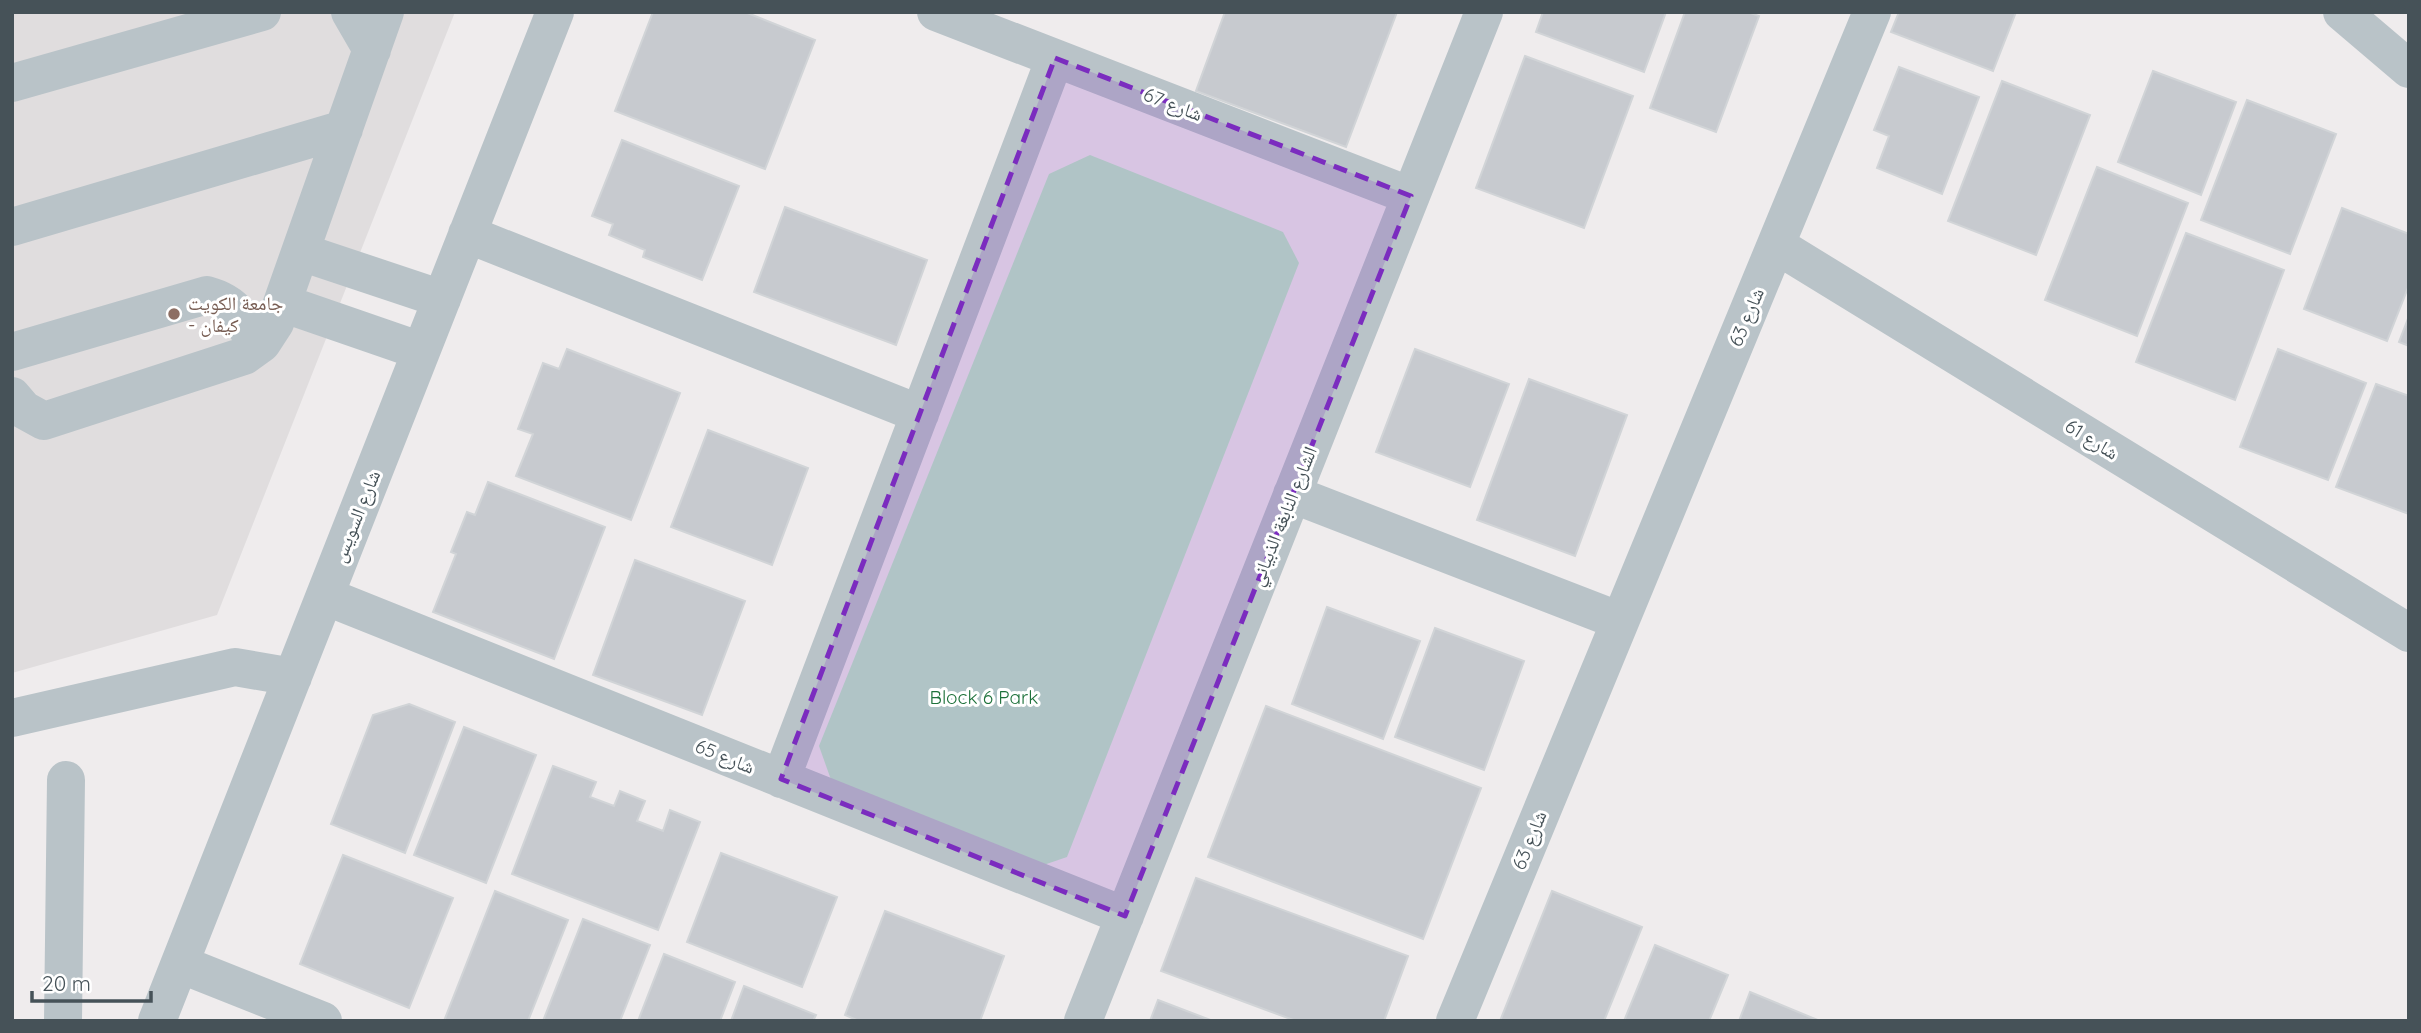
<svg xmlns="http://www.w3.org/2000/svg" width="2421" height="1033" font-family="Quicksand,'Noto Naskh Arabic',sans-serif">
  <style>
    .education { fill: #e0ddde }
    .green { fill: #bdeac8 }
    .building { fill: #c7cacf; stroke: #d1d4d7; stroke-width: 2 }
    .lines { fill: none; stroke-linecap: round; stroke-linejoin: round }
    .minor { stroke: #b9c3c8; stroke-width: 38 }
    .marked { fill: #7b2cbf; fill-opacity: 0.2; stroke: #7b2cbf; stroke-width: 5; stroke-dasharray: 14 9; stroke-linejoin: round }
    .education-dot { fill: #8d6e63; stroke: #fff; stroke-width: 2.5 }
    .labels { text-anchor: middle; stroke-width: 6; stroke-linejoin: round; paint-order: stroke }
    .street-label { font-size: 19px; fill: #465258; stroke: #fff }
    .education-label { font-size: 19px; fill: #785e54; stroke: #fff; text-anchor: start }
    .park-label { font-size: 19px; fill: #1e723b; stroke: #fff }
  </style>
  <rect width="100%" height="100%" fill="#efeced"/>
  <path class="education" d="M 12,12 L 455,12 L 217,615 L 12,673 Z"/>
  <path class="green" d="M 1090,155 L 1283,232 L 1299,263 L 1067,857 L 1026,871 L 835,791 L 819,746 L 1049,174 Z"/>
  <path class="building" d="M 653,12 L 745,12 L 815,40 L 765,169 L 615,111 Z
    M 1225,12 L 1397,12 L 1346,147 L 1196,91 Z
    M 1543,12 L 1666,12 L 1644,72 L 1536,32 Z
    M 1685,12 L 1748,12 L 1759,16 L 1716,132 L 1650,108 Z
    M 1899,12 L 2016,12 L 1993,71 L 1891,32 Z
    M 1525,56 L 1633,96 L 1584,228 L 1476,188 Z
    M 1899,67 L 1979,97 L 1942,194 L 1877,168 L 1889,136 L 1874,130 Z
    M 2153,71 L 2236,102 L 2201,195 L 2118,162 Z
    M 2002,81 L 2090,115 L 2036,255 L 1948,221 Z
    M 2247,100 L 2336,134 L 2290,254 L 2201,220 Z
    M 622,140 L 739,186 L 702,280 L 643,257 L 645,250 L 609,235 L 613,224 L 592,216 Z
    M 2097,167 L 2188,203 L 2137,336 L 2045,300 Z
    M 785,207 L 927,260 L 896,345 L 754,292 Z
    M 2342,208 L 2409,234 L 2409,285 L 2387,341 L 2304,309 Z
    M 2186,233 L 2284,270 L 2235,400 L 2136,362 Z
    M 2409,316 L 2409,346 L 2399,342 Z
    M 567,349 L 680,393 L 631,520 L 516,476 L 533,434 L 518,429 L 543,363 L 559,369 Z
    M 1415,349 L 1509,384 L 1470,487 L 1376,452 Z
    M 2278,349 L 2366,383 L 2328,480 L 2240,447 Z
    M 1529,379 L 1627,415 L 1575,556 L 1477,520 Z
    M 2376,384 L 2409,396 L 2409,514 L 2336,487 Z
    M 708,430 L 808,468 L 772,565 L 671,527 Z
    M 488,482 L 605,527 L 554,659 L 433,612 L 456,554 L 451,552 L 467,512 L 475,515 Z
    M 635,560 L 745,601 L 702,715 L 593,675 Z
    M 1327,607 L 1420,641 L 1383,739 L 1292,704 Z
    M 1435,628 L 1524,661 L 1484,770 L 1395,737 Z
    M 409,704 L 455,722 L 405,853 L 331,824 L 373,715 Z
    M 1266,706 L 1481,788 L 1423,939 L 1208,857 Z
    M 464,727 L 536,755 L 486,883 L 414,855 Z
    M 553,766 L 596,782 L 590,797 L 614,806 L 620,791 L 645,801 L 637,821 L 663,831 L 670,810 L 700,822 L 658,930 L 512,874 Z
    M 721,853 L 837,897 L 802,987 L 687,942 Z
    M 343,855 L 453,898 L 409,1008 L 300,964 Z
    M 1196,878 L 1408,956 L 1384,1021 L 1296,1021 L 1161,971 Z
    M 495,891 L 568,920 L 528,1021 L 444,1021 Z
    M 1552,891 L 1642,927 L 1604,1021 L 1500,1021 Z
    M 885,911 L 1004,956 L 980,1021 L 859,1021 L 845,1015 Z
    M 583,919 L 650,945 L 620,1021 L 543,1021 Z
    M 1655,945 L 1728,975 L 1709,1021 L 1624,1021 Z
    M 664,954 L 735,982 L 720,1021 L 638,1021 Z
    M 744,986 L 816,1015 L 813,1021 L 731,1021 Z
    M 1750,992 L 1820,1021 L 1739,1021 Z
    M 1158,1000 L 1213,1021 L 1150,1021 Z"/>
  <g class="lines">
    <path class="minor" d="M 350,12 L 372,50
      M 936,12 L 1411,196
      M 2342,12 L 2409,69
      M 12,83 L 262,12
      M 12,227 L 344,129
      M 467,234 L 920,414
      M 1776,245 L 2409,633
      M 301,252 L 442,299
      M 282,303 L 421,351
      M 12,352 L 207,295 C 237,303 244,320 256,347
      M 12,396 L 24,410 L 44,421 L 244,356 L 262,343 L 275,323 L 385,12
      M 1292,494 L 1620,621
      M 325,596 L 1125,916
      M 12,718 L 235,667 L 293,677
      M 781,779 L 1055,58
      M 180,964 L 323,1021
      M 63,1021 L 66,780
      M 157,1021 L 555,12
      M 1083,1021 L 1484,12
      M 1455,1021 L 1872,12"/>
  </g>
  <path class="marked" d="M 1055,58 L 1411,196 L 1125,916 L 781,779 Z"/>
  <circle class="education-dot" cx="174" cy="314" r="7"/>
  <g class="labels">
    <g class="street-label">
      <text transform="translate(1173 104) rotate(21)" y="7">شارع 67</text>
      <text transform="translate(1746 317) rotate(-67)" y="7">شارع 63</text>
      <text transform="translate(2092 439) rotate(32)" y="7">شارع 61</text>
      <text transform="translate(356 516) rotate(-68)" y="7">شارع السويس</text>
      <text transform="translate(1283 516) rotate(-68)" y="7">الشارع النابغة الذبياني</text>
      <text transform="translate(725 756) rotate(22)" y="7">شارع 65</text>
      <text transform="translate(1529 840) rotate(-68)" y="7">شارع 63</text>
    </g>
    <g class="education-label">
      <text x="188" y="310">جامعة الكويت<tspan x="188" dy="22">- كيفان</tspan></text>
    </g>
    <g class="park-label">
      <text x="984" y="704">Block 6 Park</text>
    </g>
  </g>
  <rect width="2421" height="1033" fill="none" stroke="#465258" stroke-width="28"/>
  <path d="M32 991v10h119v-10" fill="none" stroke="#465258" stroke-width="3.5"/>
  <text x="42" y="991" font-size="21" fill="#465258" stroke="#ffffff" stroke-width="5" paint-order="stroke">20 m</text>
</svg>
